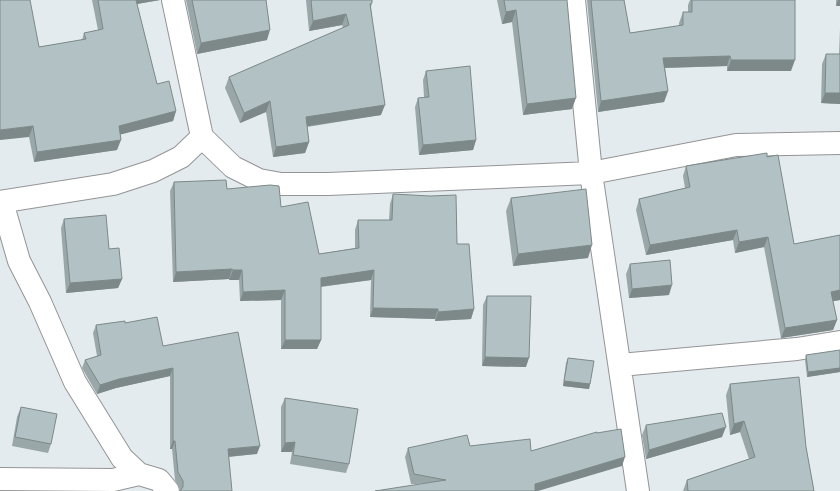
<svg xmlns="http://www.w3.org/2000/svg" width="840" height="491" font-family="Montserrat,sans-serif">
  <style>
    .lines { fill: none; stroke-linecap: round; stroke-linejoin: round }
    .street-casing { stroke: #949494; stroke-width: 24 }
    .street { stroke: #fff; stroke-width: 22 }
    .wall { fill: #99a7a9 }
    .shaded-wall { fill: #7d8889 }
    .building { fill: #b2c2c4; stroke: #7d8889 }
  </style>
  <rect width="100%" height="100%" fill="#e3ebef"/>
  <g class="lines">
    <defs>
      <path id="street" d="M 173,0 L 202,137
        M 574,0 L 591,173 L 638,491
        M 0,202 L 113,184 L 153,171 L 181,157 L 202,137 L 233,167 L 259,180 L 281,184 L 328,184 L 591,173 L 736,145 L 840,143
        M 2,202 L 19,261 L 40,302 L 75,382 L 122,458 L 139,474 L 159,480 L 168,491
        M 620,365 L 797,349 L 840,342
        M 0,479 L 113,480 L 139,474"/>
    </defs>
    <use href="#street" class="street-casing"/>
    <use href="#street" class="street"/>
  </g>
  <path class="wall" d="M 92,0 L 160,0 L 137,4 L 157,84 L 176,111 L 173,121 L 120,134 L 117,150 L 34,162 L 29,137 L 39,47 L 82,40 L 84,33 L 98,30 Z
    M 186,0 L 266,0 L 267,40 L 197,54 Z
    M 306,0 L 372,0 L 372,3 L 371,7 L 381,115 L 307,127 L 309,142 L 305,153 L 273,157 L 266,112 L 240,123 L 225,88 L 229,77 L 343,28 L 342,25 L 309,31 Z
    M 497,0 L 567,0 L 572,109 L 523,115 L 512,22 L 502,24 Z
    M 587,0 L 624,0 L 630,33 L 679,26 L 679,23 L 683,12 L 688,12 L 688,5 L 690,0 L 795,0 L 791,71 L 727,71 L 727,66 L 665,68 L 668,91 L 664,102 L 598,112 Z
    M 836,0 L 840,0 L 836,6 Z
    M 840,29 L 840,104 L 821,103 L 822,64 L 826,54 L 839,54 Z
    M 426,71 L 476,140 L 473,150 L 419,155 L 415,107 L 418,98 L 424,97 L 423,80 Z
    M 767,157 L 794,244 L 840,235 L 840,300 L 833,301 L 837,320 L 833,330 L 781,338 L 764,247 L 735,253 L 733,240 L 646,255 L 636,210 L 639,199 L 685,188 L 683,176 L 686,166 Z
    M 174,182 L 227,189 L 281,207 L 319,254 L 355,248 L 355,230 L 358,220 L 389,220 L 390,204 L 393,194 L 457,244 L 474,309 L 471,319 L 435,321 L 435,319 L 370,317 L 371,280 L 321,287 L 321,340 L 317,349 L 281,349 L 281,300 L 240,301 L 239,280 L 229,280 L 229,279 L 173,282 L 170,191 Z
    M 511,198 L 588,258 L 513,266 L 506,211 Z
    M 64,219 L 109,249 L 122,279 L 118,288 L 66,293 L 61,228 Z
    M 630,264 L 669,295 L 629,298 L 626,274 Z
    M 487,296 L 526,367 L 482,366 L 483,305 Z
    M 125,323 L 163,346 L 257,454 L 229,457 L 180,491 L 180,489 L 175,480 L 172,449 L 170,449 L 170,376 L 116,388 L 97,394 L 82,368 L 85,360 L 97,356 L 93,333 L 96,325 Z
    M 840,352 L 840,372 L 807,377 L 805,360 L 806,355 Z
    M 568,358 L 590,384 L 589,389 L 563,386 L 566,363 Z
    M 730,384 L 806,447 L 814,491 L 683,491 L 687,480 L 749,459 L 740,432 L 730,435 L 726,395 Z
    M 285,398 L 349,464 L 346,473 L 290,464 L 292,452 L 281,452 L 281,407 Z
    M 21,407 L 51,444 L 48,453 L 12,446 L 17,417 Z
    M 646,425 L 722,437 L 646,459 L 642,435 Z
    M 597,433 L 622,466 L 416,484 L 411,484 L 405,457 L 408,448 L 470,446 L 531,451 Z"/>
  <path class="shaded-wall" d="M 133,0 L 160,0 L 131,5 Z
    M 838,0 L 840,0 L 840,6 L 836,6 Z
    M 516,10 L 512,22 L 502,24 L 506,12 Z
    M 346,14 L 342,25 L 309,31 L 313,21 Z
    M 270,30 L 267,40 L 197,54 L 201,43 Z
    M 730,56 L 727,66 L 659,68 L 663,58 Z
    M 731,60 L 795,60 L 791,71 L 727,71 Z
    M 668,91 L 664,102 L 598,112 L 601,101 Z
    M 825,93 L 840,93 L 840,104 L 821,103 Z
    M 576,98 L 572,109 L 523,115 L 527,104 Z
    M 270,101 L 266,112 L 240,123 L 244,113 Z
    M 385,105 L 381,115 L 302,127 L 306,117 Z
    M 176,111 L 173,121 L 115,136 L 119,126 Z
    M 33,126 L 29,137 L 0,140 L 0,130 Z
    M 121,140 L 117,150 L 34,162 L 37,152 Z
    M 476,140 L 473,150 L 419,155 L 423,145 Z
    M 309,142 L 305,153 L 273,157 L 276,147 Z
    M 737,230 L 733,240 L 646,255 L 650,245 Z
    M 768,237 L 764,247 L 735,253 L 739,242 Z
    M 592,245 L 588,258 L 513,266 L 518,254 Z
    M 232,269 L 229,279 L 173,282 L 176,272 Z
    M 233,270 L 242,270 L 239,280 L 229,280 Z
    M 374,270 L 371,280 L 317,287 L 321,278 Z
    M 122,279 L 118,288 L 66,293 L 70,283 Z
    M 672,285 L 669,295 L 629,298 L 632,289 Z
    M 285,290 L 281,300 L 240,301 L 243,292 Z
    M 840,290 L 840,300 L 828,302 L 831,292 Z
    M 373,308 L 438,309 L 435,319 L 370,317 Z
    M 474,309 L 471,319 L 435,321 L 438,312 Z
    M 837,320 L 833,330 L 781,338 L 785,328 Z
    M 285,340 L 321,340 L 317,349 L 281,349 Z
    M 485,357 L 529,358 L 526,367 L 482,366 Z
    M 173,368 L 170,376 L 116,388 L 97,394 L 100,385 L 119,379 Z
    M 840,368 L 840,372 L 807,377 L 808,372 Z
    M 564,381 L 590,384 L 589,389 L 563,386 Z
    M 744,421 L 740,432 L 730,435 L 734,424 Z
    M 726,427 L 722,437 L 646,459 L 649,450 Z
    M 173,441 L 175,441 L 172,449 L 170,449 Z
    M 295,442 L 292,452 L 281,452 L 285,443 Z
    M 260,446 L 257,454 L 225,457 L 228,449 Z
    M 625,457 L 622,466 L 538,491 L 532,491 L 535,484 Z"/>
  <path class="building" d="M 0,0 L 30,0 L 39,47 L 86,39 L 84,33 L 103,29 L 98,0 L 136,0 L 157,84 L 169,81 L 176,111 L 119,126 L 121,140 L 37,152 L 33,126 L 0,130 Z
    M 192,0 L 266,0 L 270,30 L 201,43 Z
    M 311,0 L 372,0 L 372,3 L 370,4 L 385,105 L 306,117 L 309,142 L 276,147 L 270,101 L 244,113 L 229,77 L 349,25 L 346,14 L 313,21 Z
    M 504,0 L 567,0 L 576,98 L 527,104 L 516,10 L 506,12 Z
    M 591,0 L 624,0 L 630,33 L 683,25 L 683,12 L 692,12 L 692,0 L 795,0 L 795,60 L 731,60 L 730,56 L 663,58 L 668,91 L 601,101 Z
    M 826,54 L 840,54 L 840,93 L 825,93 Z
    M 470,66 L 476,140 L 423,145 L 418,98 L 429,97 L 426,71 Z
    M 767,153 L 767,157 L 778,155 L 794,244 L 840,235 L 840,290 L 831,292 L 837,320 L 785,328 L 768,237 L 739,242 L 737,230 L 650,245 L 639,199 L 690,187 L 686,166 Z
    M 226,180 L 227,189 L 270,185 L 279,186 L 281,207 L 308,202 L 319,254 L 359,248 L 358,220 L 392,220 L 393,194 L 430,196 L 456,195 L 457,244 L 469,244 L 474,309 L 438,312 L 438,309 L 373,308 L 374,270 L 321,278 L 321,340 L 285,340 L 285,290 L 243,292 L 242,270 L 233,270 L 232,269 L 176,272 L 174,182 Z
    M 586,189 L 592,245 L 518,254 L 511,198 Z
    M 106,215 L 109,249 L 119,248 L 122,279 L 70,283 L 64,219 Z
    M 670,260 L 672,285 L 632,289 L 630,264 Z
    M 487,296 L 531,296 L 529,358 L 485,357 Z
    M 157,317 L 163,346 L 238,332 L 260,446 L 228,449 L 232,491 L 180,491 L 183,487 L 183,481 L 178,472 L 175,441 L 173,441 L 173,368 L 119,379 L 100,385 L 85,360 L 101,355 L 96,325 L 125,321 L 125,323 Z
    M 840,350 L 840,368 L 808,372 L 806,355 Z
    M 568,358 L 594,361 L 590,384 L 564,381 Z
    M 799,377 L 806,447 L 814,491 L 688,491 L 687,480 L 755,457 L 744,421 L 734,424 L 730,384 Z
    M 285,398 L 358,409 L 349,464 L 293,455 L 295,442 L 285,443 Z
    M 21,407 L 57,414 L 51,444 L 15,437 Z
    M 722,413 L 726,427 L 649,450 L 646,425 Z
    M 621,429 L 625,457 L 535,484 L 535,491 L 375,491 L 446,480 L 414,474 L 408,448 L 467,435 L 470,446 L 530,439 L 531,451 L 597,432 L 597,433 Z"/>
</svg>
